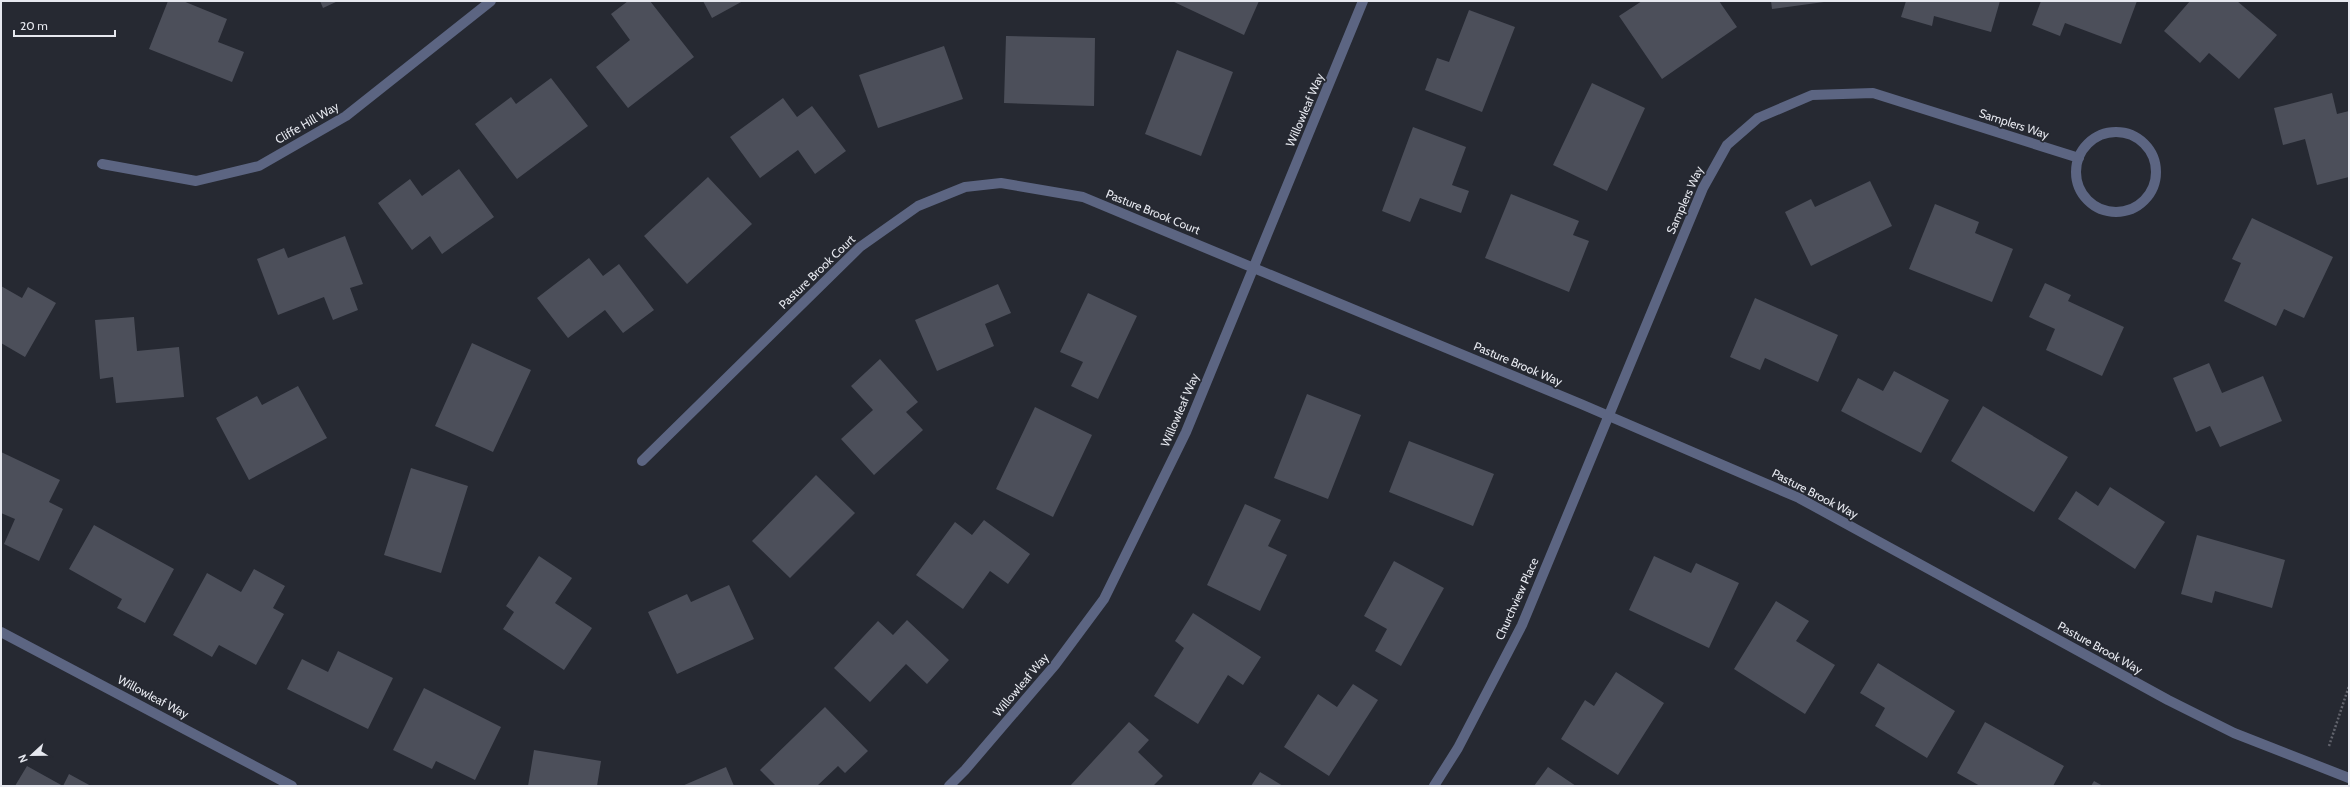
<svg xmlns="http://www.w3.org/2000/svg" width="2350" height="787" font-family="Cabin,sans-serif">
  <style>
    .building { fill: #4c4f5a }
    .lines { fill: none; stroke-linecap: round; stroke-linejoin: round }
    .path { stroke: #61636c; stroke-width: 2.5; stroke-dasharray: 2 2; stroke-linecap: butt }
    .street { stroke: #5c6582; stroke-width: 10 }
    .labels { text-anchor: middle; stroke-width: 3.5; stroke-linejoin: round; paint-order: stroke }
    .street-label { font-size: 12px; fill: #e6e8ef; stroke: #262932 }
  </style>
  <rect width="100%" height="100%" fill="#262932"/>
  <path class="building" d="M 168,1 L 183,1 L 227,19 L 218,42 L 244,52 L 232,82 L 149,49 Z
    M 320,1 L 338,1 L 323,8 Z
    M 628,1 L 650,1 L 694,57 L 628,108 L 596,67 L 630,40 L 611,14 Z
    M 703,1 L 743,1 L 712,18 Z
    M 1172,1 L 1259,1 L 1244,35 Z
    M 1642,1 L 1719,1 L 1737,27 L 1662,79 L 1619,16 Z
    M 1771,1 L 1824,1 L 1824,2 L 1772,9 Z
    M 1906,1 L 2000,1 L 1991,32 L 1934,16 L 1932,26 L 1901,17 Z
    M 2041,1 L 2137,1 L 2121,44 L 2065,23 L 2060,36 L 2032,25 Z
    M 2190,1 L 2237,1 L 2277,35 L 2239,79 L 2209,53 L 2200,63 L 2164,31 Z
    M 1469,10 L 1515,27 L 1482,112 L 1425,90 L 1437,58 L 1449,62 Z
    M 1006,36 L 1095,38 L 1094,106 L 1004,103 Z
    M 944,46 L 963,99 L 878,128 L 859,75 Z
    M 1177,50 L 1233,72 L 1201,156 L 1145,134 Z
    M 551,78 L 588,126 L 517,179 L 475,124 L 511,97 L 516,104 Z
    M 1592,83 L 1645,108 L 1607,191 L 1553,165 Z
    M 2332,93 L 2337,114 L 2349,111 L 2349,177 L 2317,185 L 2305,139 L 2283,145 L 2274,108 Z
    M 783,98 L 797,117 L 812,106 L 846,151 L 815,174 L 798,150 L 760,178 L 730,137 Z
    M 1413,127 L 1466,147 L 1452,185 L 1469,191 L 1461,213 L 1420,198 L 1410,222 L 1382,211 Z
    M 459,169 L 494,217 L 442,254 L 430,236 L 412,250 L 378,203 L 410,179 L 422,196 Z
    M 708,177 L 752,224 L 687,284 L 644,236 Z
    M 1870,181 L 1892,226 L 1811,266 L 1785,212 L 1811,199 L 1815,207 Z
    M 1511,194 L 1579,221 L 1573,235 L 1589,241 L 1569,292 L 1485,258 Z
    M 1935,204 L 1979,222 L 1975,233 L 2013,249 L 1992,302 L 1909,269 Z
    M 2252,218 L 2333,257 L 2304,318 L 2284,309 L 2276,326 L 2224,301 L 2241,263 L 2232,259 Z
    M 345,236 L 363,284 L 350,288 L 358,310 L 333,320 L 324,297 L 278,315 L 257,259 L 284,248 L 288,258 Z
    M 589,258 L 603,276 L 619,264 L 654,310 L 623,333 L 605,310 L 568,338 L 537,298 Z
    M 2045,283 L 2071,295 L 2068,301 L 2124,327 L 2102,376 L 2046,350 L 2055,329 L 2029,317 Z
    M 998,284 L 1011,313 L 985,324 L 994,346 L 937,371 L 915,320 Z
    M 1,286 L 22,298 L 28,287 L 56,303 L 25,357 L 1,343 Z
    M 1088,293 L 1137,316 L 1098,399 L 1071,386 L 1083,362 L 1060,352 Z
    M 1755,298 L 1838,335 L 1818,382 L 1765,358 L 1760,370 L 1730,357 Z
    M 134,317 L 137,351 L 179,347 L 184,397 L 116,403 L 113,377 L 100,379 L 95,320 Z
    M 472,343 L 531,370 L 493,452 L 435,426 Z
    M 880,359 L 918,402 L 906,412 L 923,430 L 874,475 L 841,439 L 873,410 L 851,386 Z
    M 2209,363 L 2222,393 L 2263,376 L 2282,421 L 2220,447 L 2210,426 L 2196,432 L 2173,378 Z
    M 1894,371 L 1949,400 L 1921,453 L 1841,411 L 1858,378 L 1883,391 Z
    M 298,386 L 327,438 L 249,480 L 216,418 L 257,396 L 262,405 Z
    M 1307,394 L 1361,415 L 1328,499 L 1274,478 Z
    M 1983,406 L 2068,457 L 2034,512 L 1951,461 Z
    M 1035,407 L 1092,435 L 1053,517 L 996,489 Z
    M 1409,441 L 1494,474 L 1473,526 L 1389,492 Z
    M 1,452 L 60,480 L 49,502 L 63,509 L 39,561 L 4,544 L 15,519 L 1,513 Z
    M 411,468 L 468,486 L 441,573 L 384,555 Z
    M 816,475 L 855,513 L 790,578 L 752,541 Z
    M 2110,487 L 2165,522 L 2135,569 L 2058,519 L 2076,491 L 2098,506 Z
    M 1245,504 L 1281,520 L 1268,546 L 1287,555 L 1260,611 L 1207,585 Z
    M 984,520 L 1030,554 L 1008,584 L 990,571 L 963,609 L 916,575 L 955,522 L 972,535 Z
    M 94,525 L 174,569 L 145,623 L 117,608 L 122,599 L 69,569 Z
    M 2197,535 L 2285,560 L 2272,608 L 2215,591 L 2212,603 L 2181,594 Z
    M 539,556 L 572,578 L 555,603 L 592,628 L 564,670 L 503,629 L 514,612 L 506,606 Z
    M 1654,556 L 1691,573 L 1696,563 L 1739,583 L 1709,648 L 1629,610 Z
    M 1394,561 L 1444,588 L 1401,666 L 1375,651 L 1387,629 L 1364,616 Z
    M 254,569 L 285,586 L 273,608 L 284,614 L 256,665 L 219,645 L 212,657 L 173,635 L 207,573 L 241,592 Z
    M 729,585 L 754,639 L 677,674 L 648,612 L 687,594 L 691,602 Z
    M 1776,601 L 1809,621 L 1796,641 L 1835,665 L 1805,714 L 1734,669 Z
    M 1193,613 L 1261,657 L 1243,685 L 1228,675 L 1198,724 L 1154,696 L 1184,648 L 1175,641 Z
    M 907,620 L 949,660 L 927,684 L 906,664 L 870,702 L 834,668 L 878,621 L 893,635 Z
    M 338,651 L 393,678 L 368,729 L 287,689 L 302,659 L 328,672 Z
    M 1878,663 L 1955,711 L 1927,758 L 1875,726 L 1885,708 L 1860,693 Z
    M 1616,672 L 1664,703 L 1618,775 L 1561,739 L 1585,700 L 1594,706 Z
    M 1353,684 L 1378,700 L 1329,776 L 1284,747 L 1318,694 L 1337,707 Z
    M 424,688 L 501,727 L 475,780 L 436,761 L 432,769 L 393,750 Z
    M 825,707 L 868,751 L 845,773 L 838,766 L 817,786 L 776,786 L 760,770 Z
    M 1129,722 L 1149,740 L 1138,752 L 1163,776 L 1153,786 L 1070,786 Z
    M 1985,722 L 2064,766 L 2053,786 L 1980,786 L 1957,773 Z
    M 534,750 L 601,761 L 597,786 L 528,786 Z
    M 27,766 L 63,786 L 69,774 L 91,786 L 15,786 Z
    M 726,767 L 734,786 L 682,786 Z
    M 1548,767 L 1576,786 L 1534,786 Z
    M 1260,772 L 1283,786 L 1251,786 Z
    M 2094,781 L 2103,786 L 2091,786 Z"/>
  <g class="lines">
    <path class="path" d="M 2329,746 L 2349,686"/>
    <path class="street" d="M2076 172a40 40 0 1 1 80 0a40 40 0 1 1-80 0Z
      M 102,164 L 196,181 L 259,166 L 346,116 L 491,1
      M 642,461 L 860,247 L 918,206 L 965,187 L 1001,183 L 1083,197 L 1581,404 L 1799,498 L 2168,700 L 2234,733 L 2349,778
      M 1,632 L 292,786
      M 949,786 L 965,770 L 1055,665 L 1104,599 L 1186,432 L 1363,1
      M 1434,786 L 1458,748 L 1522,625 L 1703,188 L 1727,145 L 1758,118 L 1812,95 L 1873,93 L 2079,158"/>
  </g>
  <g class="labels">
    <g class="street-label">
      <text transform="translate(1305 110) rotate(-67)" y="4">Willowleaf Way</text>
      <text transform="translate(307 123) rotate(-30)" y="4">Cliffe Hill Way</text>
      <text transform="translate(2014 124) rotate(18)" y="4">Samplers Way</text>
      <text transform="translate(1685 200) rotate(-66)" y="4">Samplers Way</text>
      <text transform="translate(1153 212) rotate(22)" y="4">Pasture Brook Court</text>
      <text transform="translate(817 272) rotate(-44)" y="4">Pasture Brook Court</text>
      <text transform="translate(1518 364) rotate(23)" y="4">Pasture Brook Way</text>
      <text transform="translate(1180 410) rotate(-67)" y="4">Willowleaf Way</text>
      <text transform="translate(1815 494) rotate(27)" y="4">Pasture Brook Way</text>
      <text transform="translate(1517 599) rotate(-66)" y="4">Churchview Place</text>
      <text transform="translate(2100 648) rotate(29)" y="4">Pasture Brook Way</text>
      <text transform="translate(1021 685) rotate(-50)" y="4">Willowleaf Way</text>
      <text transform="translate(153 697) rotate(28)" y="4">Willowleaf Way</text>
    </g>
  </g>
  <rect width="2350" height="787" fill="none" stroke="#e6e8ef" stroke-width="4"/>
  <g transform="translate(32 755) rotate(248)" stroke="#262932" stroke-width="3" paint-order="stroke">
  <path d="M0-3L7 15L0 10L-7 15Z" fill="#e6e8ef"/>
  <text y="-6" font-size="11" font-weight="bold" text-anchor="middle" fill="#e6e8ef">N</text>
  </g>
  <path d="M14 30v6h101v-6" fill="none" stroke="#e6e8ef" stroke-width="2"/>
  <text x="20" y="30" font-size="12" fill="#e6e8ef" stroke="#262932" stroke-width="3" paint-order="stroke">20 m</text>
</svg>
